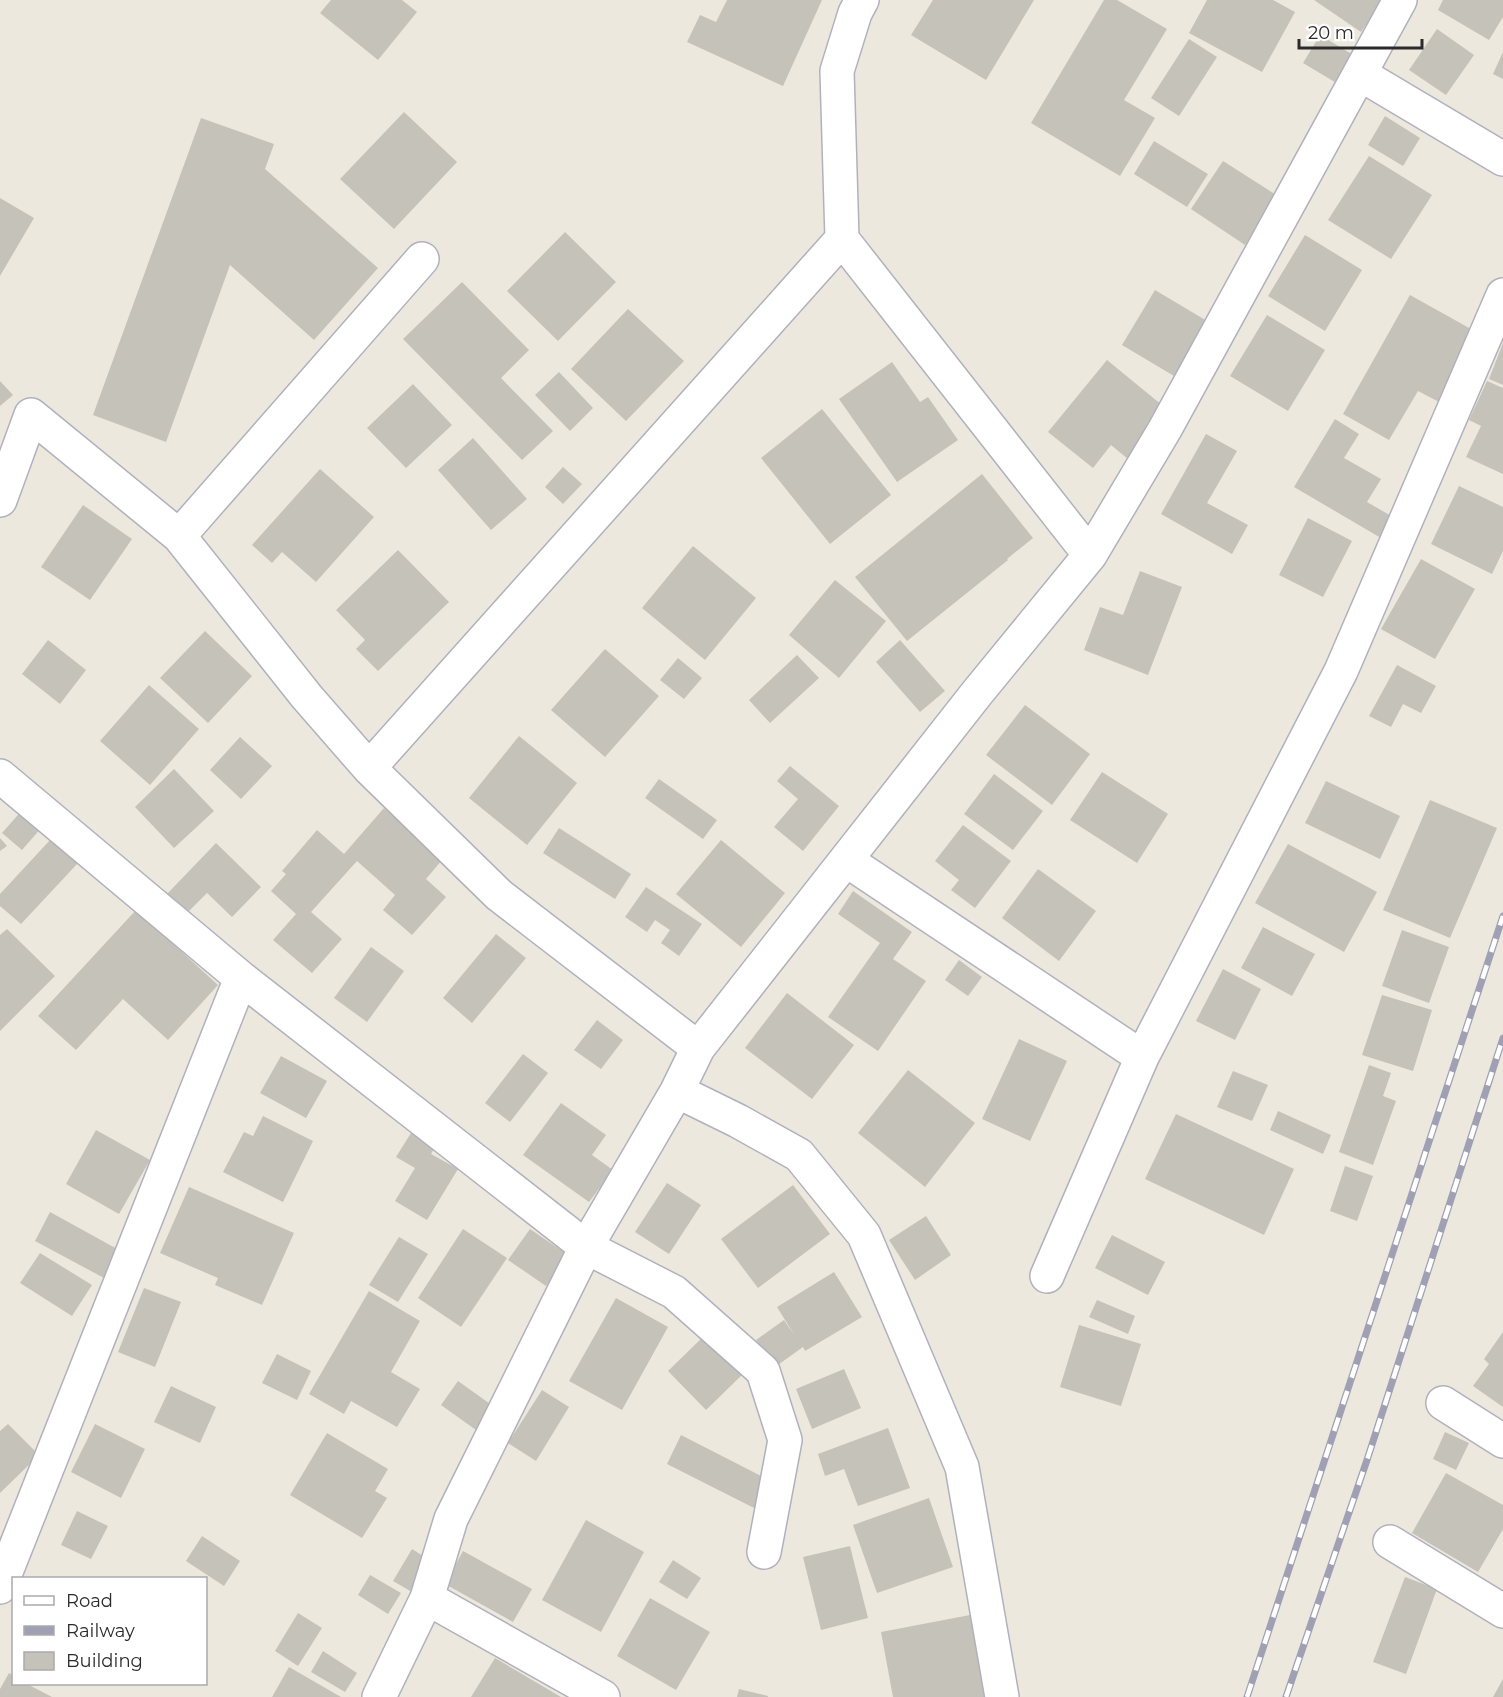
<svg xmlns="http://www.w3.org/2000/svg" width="1503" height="1697" font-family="Montserrat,sans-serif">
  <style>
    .building { fill: #c5c2b9 }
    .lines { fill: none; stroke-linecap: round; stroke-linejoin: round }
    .minor-casing { stroke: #b1b1be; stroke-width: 36 }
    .minor { stroke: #fff; stroke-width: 33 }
    .rail-casing { stroke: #a0a0b5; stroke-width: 7 }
    .rail { stroke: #fff; stroke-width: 4.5; stroke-dasharray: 14; stroke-linecap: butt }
  </style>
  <rect width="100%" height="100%" fill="#ece8de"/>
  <path class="building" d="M 331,0 L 402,0 L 417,12 L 378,60 L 320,13 Z
    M 727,0 L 822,0 L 783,86 L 687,42 L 700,15 L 716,22 Z
    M 933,0 L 1034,0 L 986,80 L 911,35 Z
    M 1104,0 L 1117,0 L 1167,29 L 1124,100 L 1155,118 L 1120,176 L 1031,123 Z
    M 1207,0 L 1273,0 L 1295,12 L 1262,72 L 1189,33 Z
    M 1314,0 L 1383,0 L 1361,32 Z
    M 1443,0 L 1503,0 L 1503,17 L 1489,40 L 1438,10 Z
    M 1437,29 L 1474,55 L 1446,95 L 1409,70 Z
    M 1320,35 L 1355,56 L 1338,84 L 1303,63 Z
    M 1189,39 L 1217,57 L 1179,116 L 1151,98 Z
    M 1503,52 L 1503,79 L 1493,74 Z
    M 404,112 L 457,162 L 394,229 L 340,179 Z
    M 1385,116 L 1420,138 L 1403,166 L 1368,145 Z
    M 201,118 L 274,144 L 265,169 L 378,268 L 314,340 L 230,265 L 166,442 L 93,415 Z
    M 1154,141 L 1208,174 L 1187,207 L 1134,174 Z
    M 1369,156 L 1432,195 L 1391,259 L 1328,220 Z
    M 1223,161 L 1278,196 L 1245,245 L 1191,209 Z
    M 0,198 L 34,218 L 0,276 Z
    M 565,232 L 616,282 L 558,341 L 507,291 Z
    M 1305,235 L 1362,270 L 1325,331 L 1268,296 Z
    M 462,282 L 529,350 L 501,378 L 553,431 L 522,460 L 403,339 Z
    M 1155,290 L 1207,321 L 1174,376 L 1122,345 Z
    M 1410,295 L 1480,334 L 1441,403 L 1418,391 L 1389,440 L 1343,414 Z
    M 628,309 L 684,361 L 626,421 L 571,369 Z
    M 1267,315 L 1325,350 L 1288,411 L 1230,376 Z
    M 1503,343 L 1503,385 L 1489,379 Z
    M 1107,360 L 1168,410 L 1128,459 L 1111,445 L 1093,468 L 1048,432 Z
    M 892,362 L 920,402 L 928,397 L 958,440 L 897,482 L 839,399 Z
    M 559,372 L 593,408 L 570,431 L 535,395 Z
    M 0,381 L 13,395 L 0,406 Z
    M 1487,381 L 1503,388 L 1503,474 L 1466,457 L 1481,426 L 1469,420 Z
    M 413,384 L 452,425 L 406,468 L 367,428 Z
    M 822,409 L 891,495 L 830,544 L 761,458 Z
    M 1335,419 L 1359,434 L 1344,458 L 1381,479 L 1367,502 L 1393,517 L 1381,538 L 1294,487 Z
    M 1206,434 L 1237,451 L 1207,503 L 1248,525 L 1232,554 L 1161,514 Z
    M 473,438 L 527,499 L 491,530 L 438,470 Z
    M 563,467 L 582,484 L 563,504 L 545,487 Z
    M 320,469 L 374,517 L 316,582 L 282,552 L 272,563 L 252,545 Z
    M 982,474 L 1033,538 L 1007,559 L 1008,560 L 907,641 L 855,577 Z
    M 1459,486 L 1503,507 L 1503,551 L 1492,574 L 1431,544 Z
    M 83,505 L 132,539 L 90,600 L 41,567 Z
    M 1308,518 L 1352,541 L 1323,597 L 1279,575 Z
    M 693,546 L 756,598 L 705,660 L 642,608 Z
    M 398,550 L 449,602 L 378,671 L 356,649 L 365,640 L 336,610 Z
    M 1421,559 L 1475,589 L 1435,659 L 1381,629 Z
    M 1140,571 L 1182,587 L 1148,675 L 1084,650 L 1100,607 L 1123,615 Z
    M 835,580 L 886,621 L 839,678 L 789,635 Z
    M 205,631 L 252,676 L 208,723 L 160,678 Z
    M 48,640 L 86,670 L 60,704 L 22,674 Z
    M 900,640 L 945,691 L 920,712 L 876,662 Z
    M 605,649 L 659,696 L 605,757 L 551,710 Z
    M 797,655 L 819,678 L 770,723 L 749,700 Z
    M 678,658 L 702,678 L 684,699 L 660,680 Z
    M 1397,665 L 1436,686 L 1421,713 L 1403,704 L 1391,727 L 1369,716 Z
    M 149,685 L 199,729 L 150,785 L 100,741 Z
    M 1025,705 L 1090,754 L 1052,805 L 986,755 Z
    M 519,736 L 577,783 L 527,845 L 469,798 Z
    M 240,737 L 272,766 L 241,799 L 210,770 Z
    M 790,766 L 839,806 L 803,851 L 774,827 L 798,799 L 777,781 Z
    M 174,769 L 214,811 L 174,848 L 135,807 Z
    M 1102,772 L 1168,814 L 1137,863 L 1070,820 Z
    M 994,774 L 1043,811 L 1013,850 L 964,814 Z
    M 659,779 L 717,820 L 703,839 L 645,798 Z
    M 1326,781 L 1400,816 L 1380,859 L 1305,823 Z
    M 1430,800 L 1497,828 L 1450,938 L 1383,910 Z
    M 24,808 L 43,826 L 22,850 L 2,833 Z
    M 384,808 L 442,860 L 426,879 L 446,897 L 412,935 L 383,910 L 395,895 L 357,861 L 311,912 L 342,939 L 312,973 L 273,940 L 296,914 L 271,891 L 286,874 L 282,871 L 317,830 L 344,854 Z
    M 963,825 L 1011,861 L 975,908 L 951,890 L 959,880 L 935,861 Z
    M 559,828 L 631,874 L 615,899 L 543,853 Z
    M 0,838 L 7,846 L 0,851 Z
    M 51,839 L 78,863 L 21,924 L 0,906 L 0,894 Z
    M 721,840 L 785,893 L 741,947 L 676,894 Z
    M 216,843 L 261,887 L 232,917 L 207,893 L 187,913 L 167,894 Z
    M 1288,844 L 1377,892 L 1344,952 L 1255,903 Z
    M 1038,869 L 1096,911 L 1059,961 L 1002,918 Z
    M 646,887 L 702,924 L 679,956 L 661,943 L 670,930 L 655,920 L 647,932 L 625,917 Z
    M 853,891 L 912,932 L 893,959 L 926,981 L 878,1051 L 828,1017 L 880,943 L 838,914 Z
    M 136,910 L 218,985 L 168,1040 L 123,999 L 76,1050 L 38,1016 Z
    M 1263,927 L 1315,954 L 1292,996 L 1241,968 Z
    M 7,929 L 55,976 L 0,1031 L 0,935 Z
    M 1402,930 L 1449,947 L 1429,1003 L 1382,986 Z
    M 496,934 L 526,958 L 472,1023 L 443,998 Z
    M 371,947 L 404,971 L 367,1022 L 334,998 Z
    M 959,960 L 982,977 L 968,996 L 945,980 Z
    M 1223,969 L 1261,989 L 1235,1040 L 1196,1021 Z
    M 787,993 L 854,1045 L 812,1099 L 745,1048 Z
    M 1382,995 L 1432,1010 L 1413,1071 L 1362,1055 Z
    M 597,1020 L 623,1040 L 601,1069 L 574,1050 Z
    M 1019,1039 L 1067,1061 L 1030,1141 L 982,1119 Z
    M 523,1054 L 548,1073 L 510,1122 L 485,1103 Z
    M 281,1056 L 327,1081 L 306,1118 L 260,1093 Z
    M 1369,1065 L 1391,1073 L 1383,1096 L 1396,1101 L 1373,1165 L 1339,1152 Z
    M 908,1070 L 975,1123 L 925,1187 L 858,1133 Z
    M 1233,1071 L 1268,1085 L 1252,1121 L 1217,1107 Z
    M 561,1103 L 606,1135 L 592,1155 L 613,1170 L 589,1202 L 523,1155 Z
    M 1278,1111 L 1331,1135 L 1323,1154 L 1270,1130 Z
    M 1176,1114 L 1294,1169 L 1264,1235 L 1145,1179 Z
    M 263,1116 L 313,1141 L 283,1202 L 223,1172 L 244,1132 L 253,1136 Z
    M 96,1130 L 150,1160 L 119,1214 L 66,1184 Z
    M 411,1133 L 435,1147 L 431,1154 L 458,1169 L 427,1220 L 395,1201 L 415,1168 L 396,1157 Z
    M 1345,1166 L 1373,1176 L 1357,1221 L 1330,1211 Z
    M 667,1183 L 701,1205 L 669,1254 L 635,1232 Z
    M 793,1185 L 830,1234 L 758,1288 L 721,1239 Z
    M 189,1187 L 294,1233 L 262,1305 L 215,1285 L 218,1278 L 160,1253 Z
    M 50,1212 L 119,1250 L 104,1278 L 35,1241 Z
    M 926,1216 L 951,1255 L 915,1280 L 889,1240 Z
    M 463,1229 L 507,1258 L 461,1327 L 418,1298 Z
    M 530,1229 L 568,1255 L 546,1286 L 508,1260 Z
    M 1112,1235 L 1165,1262 L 1148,1295 L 1095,1268 Z
    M 399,1237 L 428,1254 L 398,1302 L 369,1285 Z
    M 40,1253 L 92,1285 L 72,1316 L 20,1283 Z
    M 834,1272 L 862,1317 L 805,1351 L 803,1347 L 775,1367 L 756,1340 L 784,1320 L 795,1336 L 777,1307 Z
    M 144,1288 L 181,1302 L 155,1367 L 118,1352 Z
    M 369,1291 L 420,1321 L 391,1372 L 420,1389 L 397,1427 L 351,1401 L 344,1414 L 309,1394 Z
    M 616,1298 L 668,1327 L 622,1410 L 569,1381 Z
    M 1097,1300 L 1135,1316 L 1128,1334 L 1089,1317 Z
    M 1079,1325 L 1141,1344 L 1121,1406 L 1060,1387 Z
    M 1503,1332 L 1503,1407 L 1473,1386 L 1489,1364 L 1484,1359 Z
    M 707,1333 L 745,1372 L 706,1410 L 668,1371 Z
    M 277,1354 L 311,1371 L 297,1400 L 262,1383 Z
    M 844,1369 L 861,1408 L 812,1429 L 796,1389 Z
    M 458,1381 L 493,1406 L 476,1430 L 441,1405 Z
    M 171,1386 L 216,1407 L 200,1443 L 154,1422 Z
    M 542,1390 L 569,1407 L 536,1461 L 508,1443 Z
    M 8,1424 L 39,1455 L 0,1493 L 0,1431 Z
    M 95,1424 L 145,1449 L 121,1498 L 71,1472 Z
    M 888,1428 L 910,1488 L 858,1506 L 844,1469 L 825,1476 L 818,1454 Z
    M 1445,1432 L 1469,1443 L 1456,1470 L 1433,1459 Z
    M 327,1433 L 388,1469 L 375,1491 L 387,1498 L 362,1538 L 290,1495 Z
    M 681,1435 L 771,1481 L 756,1509 L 667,1464 Z
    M 1446,1473 L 1503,1505 L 1503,1529 L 1478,1572 L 1412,1533 Z
    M 929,1498 L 953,1567 L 877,1593 L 853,1525 Z
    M 77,1511 L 108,1526 L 91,1559 L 61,1545 Z
    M 586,1520 L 644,1552 L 601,1632 L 542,1600 Z
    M 202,1536 L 240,1561 L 224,1586 L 186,1561 Z
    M 850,1546 L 868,1618 L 821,1630 L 803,1557 Z
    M 412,1549 L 431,1561 L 412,1592 L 393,1581 Z
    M 463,1551 L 532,1589 L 513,1622 L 445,1584 Z
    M 673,1560 L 701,1578 L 687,1599 L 659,1582 Z
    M 370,1575 L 401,1593 L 388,1614 L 358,1595 Z
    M 1405,1577 L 1437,1589 L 1406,1674 L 1373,1662 Z
    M 650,1598 L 710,1632 L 676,1690 L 617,1656 Z
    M 298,1613 L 322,1628 L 298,1666 L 275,1651 Z
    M 970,1615 L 986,1697 L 893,1697 L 881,1632 Z
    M 323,1651 L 357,1673 L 345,1692 L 311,1672 Z
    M 495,1658 L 561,1697 L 471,1697 Z
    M 289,1667 L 341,1697 L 272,1697 Z
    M 9,1673 L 14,1676 L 14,1684 L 27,1684 L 52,1697 L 0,1697 L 0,1689 Z
    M 1503,1679 L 1503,1697 L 1493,1697 Z
    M 739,1689 L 768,1696 L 768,1697 L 737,1697 Z"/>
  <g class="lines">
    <defs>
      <path id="minor" d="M 1360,74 L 1503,159
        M 842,239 L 1090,555
        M 0,500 L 31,415 L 179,536 L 307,697 L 369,768 L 499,895 L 698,1048
        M 179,536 L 422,259
        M 369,768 L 842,239 L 837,71 L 855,13 L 862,0
        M 0,776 L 241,978 L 0,1587
        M 846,860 L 1142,1057
        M 241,978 L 586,1247 L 674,1292 L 763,1371 L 785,1440 L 764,1552
        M 677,1091 L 738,1121 L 799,1155 L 864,1235 L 962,1467 L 1002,1697
        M 1047,1276 L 1142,1057 L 1341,671 L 1503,295
        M 1443,1403 L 1503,1441
        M 1390,1542 L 1503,1611
        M 427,1598 L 603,1697
        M 379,1697 L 427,1598 L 451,1519 L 586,1247 L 677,1091 L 698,1048 L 977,693 L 1090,555 L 1165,429 L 1400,0"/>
    </defs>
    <use href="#minor" class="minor-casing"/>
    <use href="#minor" class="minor"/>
    <defs>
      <path id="rail" d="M 1247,1697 L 1503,916
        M 1286,1697 L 1367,1460 L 1503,1038"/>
    </defs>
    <use href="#rail" class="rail-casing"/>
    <use href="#rail" class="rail"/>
  </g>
  <rect x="12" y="1577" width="195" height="108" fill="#ffffff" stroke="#aaaaaa" stroke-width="1.5"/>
  <rect x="24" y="1596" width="30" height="9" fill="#ffffff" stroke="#aaaaaa" stroke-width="1.5"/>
  <text x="66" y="1607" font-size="18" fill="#2b2b2b">Road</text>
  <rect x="24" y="1626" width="30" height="9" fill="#a0a0b5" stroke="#aaaaaa" stroke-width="1.5"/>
  <text x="66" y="1637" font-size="18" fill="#2b2b2b">Railway</text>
  <rect x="24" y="1652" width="30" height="18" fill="#c5c2b9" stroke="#aaaaaa" stroke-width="1.5"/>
  <text x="66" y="1667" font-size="18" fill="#2b2b2b">Building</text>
  <path d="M1299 39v9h123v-9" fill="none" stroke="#2b2b2b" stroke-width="3"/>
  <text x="1308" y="39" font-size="18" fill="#2b2b2b" stroke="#ffffff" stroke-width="4.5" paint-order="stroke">20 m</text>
</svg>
